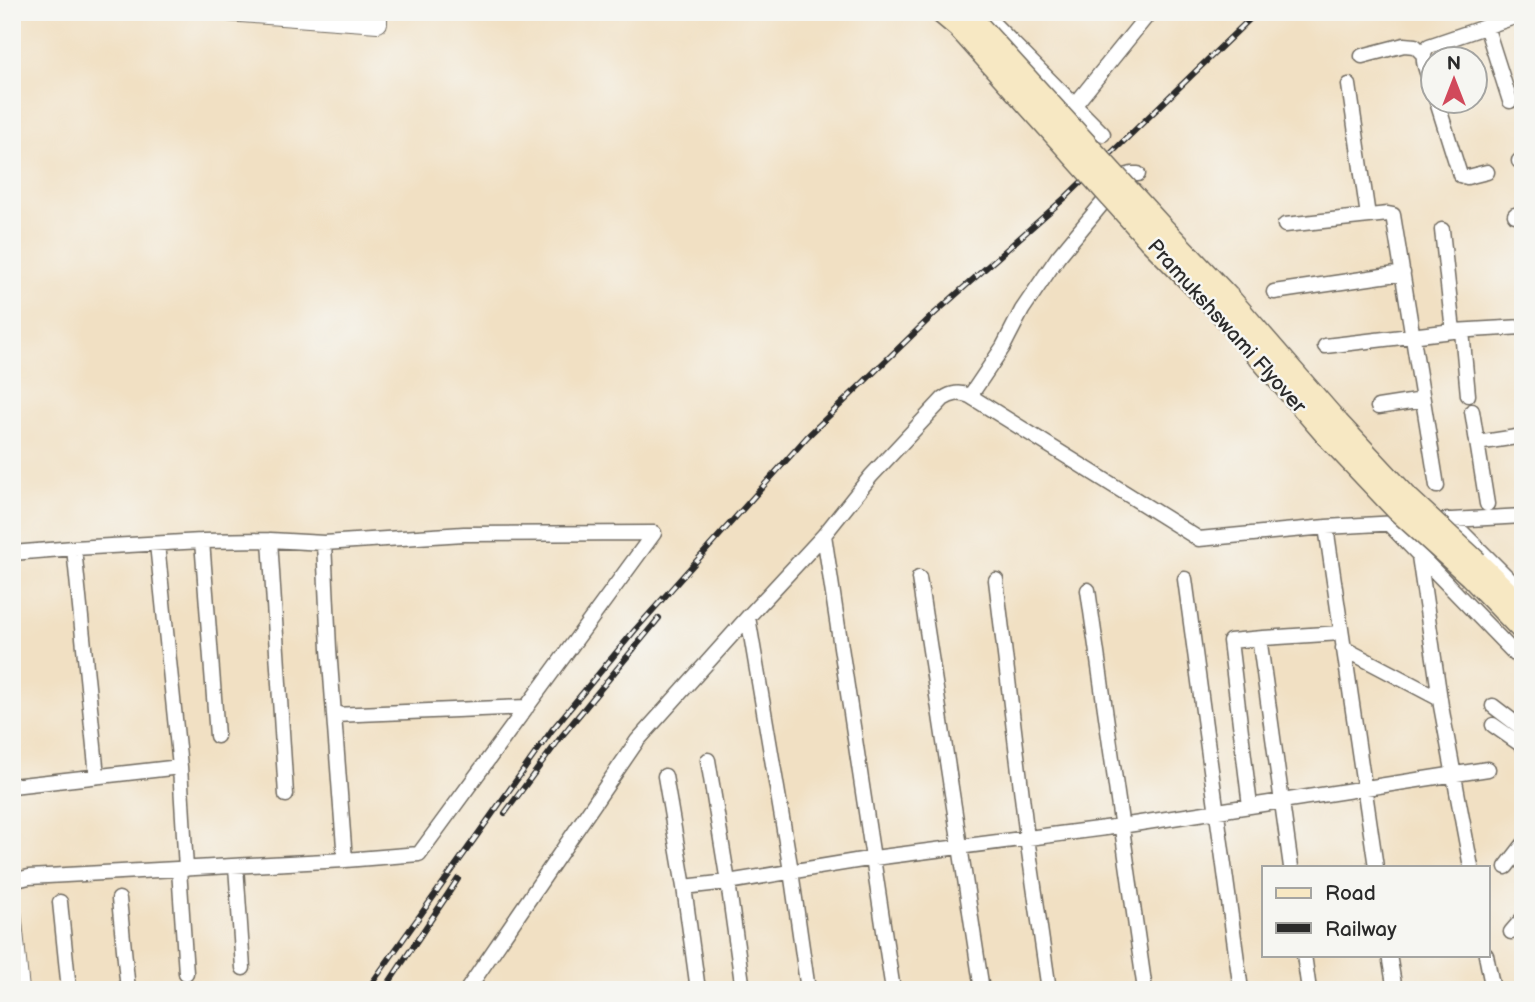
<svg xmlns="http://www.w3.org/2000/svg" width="1535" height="1002" font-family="'Balsamiq Sans',sans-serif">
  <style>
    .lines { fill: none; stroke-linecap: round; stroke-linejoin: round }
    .minor-casing { stroke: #706a60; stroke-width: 17 }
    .tertiary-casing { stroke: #706a60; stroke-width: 20 }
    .secondary-casing { stroke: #706a60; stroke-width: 24 }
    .minor { stroke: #fff; stroke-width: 14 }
    .tertiary { stroke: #fff; stroke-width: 18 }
    .secondary { stroke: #f7e8c3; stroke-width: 21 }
    .rail-casing { stroke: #2b2b2b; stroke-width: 6 }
    .rail { stroke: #f6f6f2; stroke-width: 3.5; stroke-dasharray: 10; stroke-linecap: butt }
    .secondary-bridge-casing { stroke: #706a60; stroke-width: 24; stroke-linecap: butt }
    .secondary-bridge { stroke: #f7e8c3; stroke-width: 21 }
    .labels { text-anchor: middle; stroke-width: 5; stroke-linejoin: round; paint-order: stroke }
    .street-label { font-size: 21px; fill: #2b2b2b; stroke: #f6f6f2 }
  </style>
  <rect width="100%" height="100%" fill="#f6f6f2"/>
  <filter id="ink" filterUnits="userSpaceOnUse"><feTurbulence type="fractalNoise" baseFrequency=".0143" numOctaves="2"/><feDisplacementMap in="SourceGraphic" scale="14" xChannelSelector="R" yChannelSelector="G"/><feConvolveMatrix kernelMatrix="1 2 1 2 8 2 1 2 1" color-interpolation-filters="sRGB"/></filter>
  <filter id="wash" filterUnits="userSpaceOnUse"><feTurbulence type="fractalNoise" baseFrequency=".00686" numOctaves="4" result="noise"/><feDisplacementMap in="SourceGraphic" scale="28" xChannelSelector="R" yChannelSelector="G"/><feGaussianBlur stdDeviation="1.57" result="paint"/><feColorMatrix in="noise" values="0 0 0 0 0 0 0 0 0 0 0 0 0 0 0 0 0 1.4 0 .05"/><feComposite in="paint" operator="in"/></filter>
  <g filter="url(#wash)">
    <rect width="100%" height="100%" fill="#f1e0c3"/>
  </g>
  <g filter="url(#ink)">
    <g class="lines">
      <defs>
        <path id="minor" d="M 982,12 L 1103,134
          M 1486,26 L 1510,101
          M 1362,56 L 1404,45 L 1415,46 L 1423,54
          M 1349,85 L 1368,216
          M 1434,90 C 1429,77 1417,56 1429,46 L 1523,14
          M 1437,102 L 1460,175 L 1467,177 L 1487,172
          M 1074,106 L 1150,12
          M 1519,161 L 1523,161
          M 1515,215 L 1523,214
          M 1285,225 L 1388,214 L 1393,215 L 1437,486
          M 1442,230 L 1453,331
          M 1274,292 L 1403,273
          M 1462,331 L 1468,395
          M 1325,346 L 1453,331 L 1523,327
          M 970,396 L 1003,347 L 1022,310 L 1058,257 L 1125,176 L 1132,174 L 1138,174
          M 1378,407 L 1423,400
          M 1472,411 L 1487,504
          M 1477,443 L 1523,436
          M 1450,520 L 1521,591
          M 1389,524 L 1523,662
          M 1326,527 L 1376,867
          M 824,535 L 893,990
          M 270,540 L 286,795
          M 202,541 L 217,736
          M 324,543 L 329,649 L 345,860
          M 157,544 L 180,767 L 186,869
          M 74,548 L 97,776
          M 12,553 L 74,548 L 202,541 L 270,540 L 324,543 L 464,534 L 654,533 L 419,854 L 345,860 L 29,877 L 12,881
          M 1419,556 L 1441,706 L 1471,867
          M 919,578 L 982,990
          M 1185,579 L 1241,990
          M 996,580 L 1027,838 L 1049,990
          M 1088,590 L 1145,990
          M 748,617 L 791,871 L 808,990
          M 1343,648 L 1440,699
          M 1493,706 L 1523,729
          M 334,715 L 527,707
          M 1493,725 L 1523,746
          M 708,760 L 728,882 L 743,990
          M 665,776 L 684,887 L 698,990
          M 12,786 L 180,767
          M 1250,806 L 1230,641 L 1263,638
          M 236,866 L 243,968
          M 1291,867 L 1260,644 L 1263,638 L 1341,633
          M 1506,867 L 1523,845
          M 179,869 L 186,973
          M 684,887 L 728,882 L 874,858 L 1121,826 L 1488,769
          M 119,899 L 128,990
          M 60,902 L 69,990
          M 1511,932 L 1523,918
          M 1304,955 L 1309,990
          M 1389,955 L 1395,990
          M 1486,955 L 1493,990
          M 467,990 L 637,741 L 748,617 L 824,535 L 871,476 L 943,399 C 952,393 959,392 970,396 L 1199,539 L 1326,527 L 1523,516"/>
        <path id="tertiary" d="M 227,12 L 378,23 L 378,12
          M 12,912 L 20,990"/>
        <path id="secondary" d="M 1162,227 L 1232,301 L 1338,423
          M 1150,241 L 1220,312 L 1326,435
          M 1477,562 L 1523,607
          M 1470,576 L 1523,631"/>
      </defs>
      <use href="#minor" class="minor-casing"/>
      <use href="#tertiary" class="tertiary-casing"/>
      <use href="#secondary" class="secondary-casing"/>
      <use href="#minor" class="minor"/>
      <use href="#tertiary" class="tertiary"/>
      <use href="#secondary" class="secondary"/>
      <defs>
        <path id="rail" d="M 505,813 L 561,737 L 659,618
          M 367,990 L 552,730 L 635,630 L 808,436 L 934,314 L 1067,196 L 1257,12
          M 384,990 L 458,879"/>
      </defs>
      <use href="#rail" class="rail-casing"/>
      <use href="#rail" class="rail"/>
      <defs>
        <path id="secondary-bridge" d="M 940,12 L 958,27 L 1150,241
          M 963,12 L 979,26 L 1162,227
          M 1338,423 L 1408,498 L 1477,562
          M 1326,435 L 1397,510 L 1470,576"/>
      </defs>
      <use href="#secondary-bridge" class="secondary-bridge-casing"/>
      <use href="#secondary-bridge" class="secondary-bridge"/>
    </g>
  </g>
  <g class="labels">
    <g class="street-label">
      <text transform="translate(1227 326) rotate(48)" y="7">Pramukshswami Flyover</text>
    </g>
  </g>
  <rect width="1535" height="1002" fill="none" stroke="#f6f6f2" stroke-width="42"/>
  <rect x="1262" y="866" width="228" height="91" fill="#f6f6f2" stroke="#a5a5a2" stroke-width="2"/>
  <rect x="1276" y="888" width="35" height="10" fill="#f7e8c3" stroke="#a5a5a2" stroke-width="2"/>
  <text x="1325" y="900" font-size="21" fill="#2b2b2b">Road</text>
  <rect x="1276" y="923" width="35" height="10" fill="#2b2b2b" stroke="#a5a5a2" stroke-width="2"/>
  <text x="1325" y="936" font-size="21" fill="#2b2b2b">Railway</text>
  <g transform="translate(1454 80)"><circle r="33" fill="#f6f6f2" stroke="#a5a5a2" stroke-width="2"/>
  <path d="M0-5L12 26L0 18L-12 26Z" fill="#d1495b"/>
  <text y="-10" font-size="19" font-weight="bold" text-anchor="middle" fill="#2b2b2b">N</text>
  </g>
</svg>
